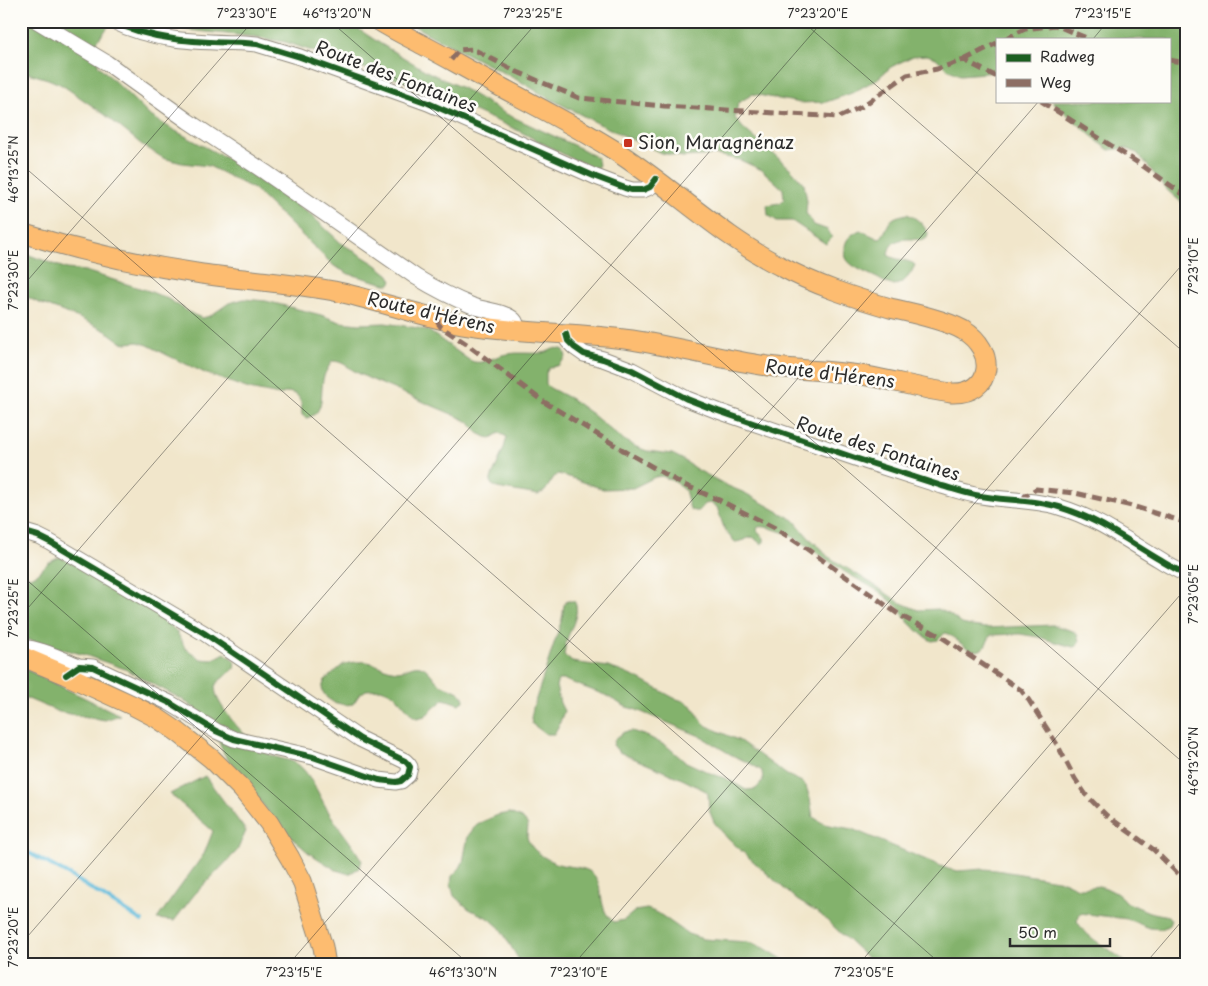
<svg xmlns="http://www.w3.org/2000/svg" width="1208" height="986" font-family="'Playpen Sans',sans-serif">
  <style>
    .forest { fill: #83b26c; stroke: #576e4c }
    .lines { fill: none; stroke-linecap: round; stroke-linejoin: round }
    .stream { stroke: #5cbada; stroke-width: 4 }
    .minor-casing { stroke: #8e887b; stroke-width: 17 }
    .major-casing { stroke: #8e887b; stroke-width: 21 }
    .minor { stroke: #fff; stroke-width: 15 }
    .major { stroke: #fdbc70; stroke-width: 19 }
    .quiet { stroke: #8d6e63; stroke-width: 5; stroke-dasharray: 10 5; stroke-linecap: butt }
    .cycleway-casing { stroke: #fdfcf7; stroke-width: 9 }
    .cycleway { stroke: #1b5e20; stroke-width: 6 }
    .ticks { fill: none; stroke: #2b2b2b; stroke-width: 1; stroke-opacity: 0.45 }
    .poi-dot { fill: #c8321e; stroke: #fdfcf7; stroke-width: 2 }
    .labels { text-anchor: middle; stroke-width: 5; stroke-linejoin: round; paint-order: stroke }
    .street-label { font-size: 18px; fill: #2b2b2b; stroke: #fdfcf7 }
    .poi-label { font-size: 18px; fill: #2b2b2b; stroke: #fdfcf7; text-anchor: start }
    .neatline { fill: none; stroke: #2b2b2b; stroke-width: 2 }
    .ticks-label { font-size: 12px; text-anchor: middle; fill: #2b2b2b }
  </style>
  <rect width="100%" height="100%" fill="#fdfcf7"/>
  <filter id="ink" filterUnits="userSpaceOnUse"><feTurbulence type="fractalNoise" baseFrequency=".02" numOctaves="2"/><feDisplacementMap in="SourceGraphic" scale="10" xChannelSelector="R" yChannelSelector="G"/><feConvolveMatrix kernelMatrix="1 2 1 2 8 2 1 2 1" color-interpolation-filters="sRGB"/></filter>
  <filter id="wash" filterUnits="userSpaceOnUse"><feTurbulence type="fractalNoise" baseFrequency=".0096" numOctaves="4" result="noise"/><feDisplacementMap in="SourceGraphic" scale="20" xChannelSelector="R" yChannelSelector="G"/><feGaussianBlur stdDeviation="1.12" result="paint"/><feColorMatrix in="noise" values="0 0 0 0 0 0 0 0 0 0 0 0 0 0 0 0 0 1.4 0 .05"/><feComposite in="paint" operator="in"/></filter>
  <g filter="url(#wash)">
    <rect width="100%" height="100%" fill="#f1e6cb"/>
    <path class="forest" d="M 21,21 L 114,21 C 109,24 102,36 97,41 L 98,65 L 149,115 L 172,129 L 233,162 L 311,215 L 341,243 L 375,264 L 389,275 L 392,281 L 389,285 L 349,274 L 334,266 L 254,189 L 209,166 L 182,163 L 163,158 L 141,144 L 104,114 L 62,85 L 48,79 L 21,71 Z
      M 145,21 L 346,21 L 381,44 L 428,72 L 464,89 L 504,113 L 584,150 L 597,158 L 599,165 L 595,170 L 588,167 L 517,130 L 418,86 L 285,42 L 256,37 L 188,30 Z
      M 405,21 L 1187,21 L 1187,207 L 1167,190 L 1143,160 L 1137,153 L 1126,148 L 1109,150 L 1102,145 L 1052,101 L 1169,101 L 1169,39 L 997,39 L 997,72 L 960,75 L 949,70 L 936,58 L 927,55 L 913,56 L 891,67 L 877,79 L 852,93 L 826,102 L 800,103 L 753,94 L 738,103 L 735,118 L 743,128 L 791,169 L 804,184 L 807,201 L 806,213 L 814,225 L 828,230 L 832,238 L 826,244 L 792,221 L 777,221 L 768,215 L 767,205 L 780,203 L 784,199 L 783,189 L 762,170 L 740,160 L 716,155 L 683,157 L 661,153 L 595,122 L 543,95 L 523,83 L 430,35 Z
      M 907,214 C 917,218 923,224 928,233 L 927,238 L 923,240 C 910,239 890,235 888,255 C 896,261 909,259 915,265 C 911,274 904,285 893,285 C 887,285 880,279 875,277 C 867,273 849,266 846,258 C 845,255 846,252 845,250 C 844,239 852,234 860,230 L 879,239 C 887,233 886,223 894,218 C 897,216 903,215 907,214 Z
      M 21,252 L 67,269 L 85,271 L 149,291 L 168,299 L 194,315 L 202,318 L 210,316 L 229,303 L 244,299 L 266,301 L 321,315 L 340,322 L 359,324 L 385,323 L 418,328 L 429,331 L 469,360 C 482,367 493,356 507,354 C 518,352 530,354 542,353 C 552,352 553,345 564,350 L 566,357 L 559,365 L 549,368 L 546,373 L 546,384 L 550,388 L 571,399 L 592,414 L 619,437 L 634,446 L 647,451 L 672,454 L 682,459 L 696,469 L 728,486 L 745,493 L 779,512 L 794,520 L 809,538 L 822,549 L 827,556 L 871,583 L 899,602 L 918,610 L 938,609 L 949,614 L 962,624 L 971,626 L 986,628 L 1053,625 L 1073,631 L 1077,634 L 1079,641 L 1077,646 L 1073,647 L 1038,637 L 1020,634 L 991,635 C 988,640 986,646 982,649 C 970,657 956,636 945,633 L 938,640 L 932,641 L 925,637 L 909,623 L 898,607 L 880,592 L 845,572 L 789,534 C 779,532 767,525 758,527 L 757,530 L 764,538 L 764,542 L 761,544 L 753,537 C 746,538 742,542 735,542 L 725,531 L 717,507 L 711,503 L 705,504 L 699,511 L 694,511 L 690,509 L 685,490 L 675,482 L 662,476 L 655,477 L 633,488 L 603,489 L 569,477 L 558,474 L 554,477 L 545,491 L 538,495 L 497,488 L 491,484 L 491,479 L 504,448 L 507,437 L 499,433 L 491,438 L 486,437 L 478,433 L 470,423 L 461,418 L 368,378 C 364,376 360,374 356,372 C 347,367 343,361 332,361 C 329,367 324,373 323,380 C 320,396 325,414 306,418 L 302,415 L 301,402 L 298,396 L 295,394 L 288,392 L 279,395 L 249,389 L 207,374 L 167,355 L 148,345 L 138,342 L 127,343 L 121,342 L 106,331 L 79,318 L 37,302 L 21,294 Z
      M 60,557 L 101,578 L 166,621 L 177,632 L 185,648 L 201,659 L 212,660 L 225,653 L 235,661 L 234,669 L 220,680 L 215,686 C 215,689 216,694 217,697 C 224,714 254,748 271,755 C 281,760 294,759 302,768 C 313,779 321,800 330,814 C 340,830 353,844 362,861 L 359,868 L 349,874 L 336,870 L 309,853 L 283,830 L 235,770 L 223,752 L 219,742 L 205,719 L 197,710 L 183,700 L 125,669 L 85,655 L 21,638 L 21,572 L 30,577 L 37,574 L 48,563 Z
      M 567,601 L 574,601 C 581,611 571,628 567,639 C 565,644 565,650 564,655 L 572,662 L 608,667 L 620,671 L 641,680 L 674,698 L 686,702 L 693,707 L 701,720 L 707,726 L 740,741 L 787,775 L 802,782 L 806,786 L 810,799 L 813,817 L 824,824 L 852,829 L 948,869 L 958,871 L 983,869 L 996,870 L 1063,881 L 1078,888 L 1083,888 L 1099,886 L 1106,888 L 1116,893 L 1128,903 L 1149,912 L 1168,916 L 1171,920 L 1169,925 L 1162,929 L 1150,928 L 1127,919 L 1080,913 L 1077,921 C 1085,936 1100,943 1113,953 C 1119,956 1124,961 1129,965 L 875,965 L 820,914 L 797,900 L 728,839 L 714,822 L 709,810 L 708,794 L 706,791 L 684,780 L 619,752 L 613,745 L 615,739 L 624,732 L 632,731 L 649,737 L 668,747 L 684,761 L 710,773 L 727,779 L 746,790 L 756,789 L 763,781 L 762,771 L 753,765 L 730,754 L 700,736 L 634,709 L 626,707 L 605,695 L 565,680 L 558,680 L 556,686 L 560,703 L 564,711 L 559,725 L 554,734 L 546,734 L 532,724 L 531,718 L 533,708 L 562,619 L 564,605 Z
      M 356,662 C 361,662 366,661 371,663 C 380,666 388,670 397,671 C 405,671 412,664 420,666 C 429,668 433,679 440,684 C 448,689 464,690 464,701 L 459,704 L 444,699 L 425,716 L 417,718 L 413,716 L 394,694 L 381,689 L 366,690 L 359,695 L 353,704 L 345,705 L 333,702 L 327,698 L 323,692 L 322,688 L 325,680 L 344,664 Z
      M 21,668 L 29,671 L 120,715 L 105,720 L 59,712 L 21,696 Z
      M 205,776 L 246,831 L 237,851 L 194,895 L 174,921 L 157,919 L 204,854 L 213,831 L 170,794 Z
      M 510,813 L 523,819 L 528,825 C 528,829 527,833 527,837 C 530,851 550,862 562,865 C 571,867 582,867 589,871 C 607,882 595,909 614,922 L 624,920 L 635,911 L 647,909 L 658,913 L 688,934 L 703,939 L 748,942 L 766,949 L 792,965 L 522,965 L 500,928 L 490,919 L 469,909 L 454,896 L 451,884 L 452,876 L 460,868 L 463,862 L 468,836 L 477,824 L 498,815 Z"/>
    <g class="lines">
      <path class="stream" d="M 21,853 L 26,852 L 31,854 L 69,875 L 142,921"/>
    </g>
  </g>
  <g filter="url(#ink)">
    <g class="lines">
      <defs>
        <path id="minor" d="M 37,21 L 107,63 L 188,121 L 265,172 L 416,277 C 434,288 453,298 473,306 C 484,310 506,312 514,320 C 517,323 517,327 517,331
          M 113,21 C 154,42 200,42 245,43 L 257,44 L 300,57 L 428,103 L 596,177 L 625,188 L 632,190 L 643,190 L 650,187 L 656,179
          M 566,334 L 568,341 L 574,347 L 584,354 L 603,359 L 632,370 L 687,399 L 718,411 L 858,459 L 942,486 C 953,489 964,493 975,495 C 1003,501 1032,499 1059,507 C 1097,518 1126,540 1160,560 C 1169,566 1178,570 1187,575
          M 21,531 L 38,536 L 50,542 L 204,633 L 360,739 L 405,761 L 408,764 L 410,767 L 408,775 L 401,781 L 396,782 L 379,780 L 313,757 L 234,739 L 216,731 L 170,703 L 93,667 L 79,666 L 66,675
          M 21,648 C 33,645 66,661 79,666"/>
        <path id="major" d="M 21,233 C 80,251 141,265 202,274 C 246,280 290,283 334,291 C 377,300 419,316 462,324 C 519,334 576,332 632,340 C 678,347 722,360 768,366 C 801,371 834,370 867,376 C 895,381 922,389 951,393 C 994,395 997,350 963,330 C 945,320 912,313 890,308 C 852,297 815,285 780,266 C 719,235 671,186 614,150 C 576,126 536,106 497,85 C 472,72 448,58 423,45 C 408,37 394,30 379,21
          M 21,656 L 66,675 L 134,706 L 157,718 L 178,732 L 212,759 L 242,789 L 269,823 L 290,858 L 302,881 L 323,947 L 326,965"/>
      </defs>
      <use href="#minor" class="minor-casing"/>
      <use href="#major" class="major-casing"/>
      <use href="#minor" class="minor"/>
      <use href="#major" class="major"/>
      <path class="quiet" d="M 1005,39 L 1025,29 L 1055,25 L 1089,39
        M 451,60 L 459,50 L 473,49 L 515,71 L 579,98 L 664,106 L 839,117 L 861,107 L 907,75 L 937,69 L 964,60 L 997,77
        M 964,60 L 997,43
        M 1169,60 L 1187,63
        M 1041,101 L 1143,166 L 1187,197
        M 438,319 L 438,323 L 441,327 L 468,345 L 541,400 L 623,450 L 682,484 L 719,500 L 775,528 L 807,549 L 901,616 L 940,636 L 1021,690 L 1028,699 L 1058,746 L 1075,779 L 1086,795 L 1106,815 L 1154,850 L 1187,883
        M 1023,501 L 1025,496 L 1036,489 L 1075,493 L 1132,506 L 1187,523"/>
      <defs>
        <path id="cycleway" d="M 113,21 C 154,42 200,42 245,43 L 257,44 L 300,57 L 428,103 L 596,177 L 625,188 L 632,190 L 643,190 L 650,187 L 656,179
          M 566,334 L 568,341 L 574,347 L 584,354 L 603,359 L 632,370 L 687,399 L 718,411 L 858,459 L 942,486 C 953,489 964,493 975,495 C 1003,501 1032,499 1059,507 C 1097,518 1126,540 1160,560 C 1169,566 1178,570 1187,575
          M 21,531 L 38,536 L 50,542 L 204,633 L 360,739 L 405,761 L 408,764 L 410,767 L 408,775 L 401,781 L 396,782 L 379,780 L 313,757 L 234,739 L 216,731 L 170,703 L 93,667 L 79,666 L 66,675"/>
      </defs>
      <use href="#cycleway" class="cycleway-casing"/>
      <use href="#cycleway" class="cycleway"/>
    </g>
  </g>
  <path class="ticks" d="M 330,21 L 1187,766M 802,21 L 1187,355M 1093,39 L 1108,21M 21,164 L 942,965M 21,288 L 253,21M 21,575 L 470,965M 21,616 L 538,21M 21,944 L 823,21M 288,965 L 1039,101M 573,965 L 1187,259M 858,965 L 1187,587M 1144,965 L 1187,915"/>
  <rect class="poi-dot" x="623" y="138" width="10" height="10" rx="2.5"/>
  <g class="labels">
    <g class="street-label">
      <text transform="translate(396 77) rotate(21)" y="6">Route des Fontaines</text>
      <text transform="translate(431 313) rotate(13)" y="6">Route d'Hérens</text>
      <text transform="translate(830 374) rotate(7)" y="6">Route d'Hérens</text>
      <text transform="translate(878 449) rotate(18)" y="6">Route des Fontaines</text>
    </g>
    <g class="poi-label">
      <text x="638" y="149">Sion, Maragnénaz</text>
    </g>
  </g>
  <rect width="1208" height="986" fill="none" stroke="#fdfcf7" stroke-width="55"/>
  <rect x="996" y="38" width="175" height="65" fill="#fdfcf7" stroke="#a9a8a5"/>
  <rect x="1006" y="54" width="25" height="8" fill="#1b5e20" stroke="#a9a8a5"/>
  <text x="1040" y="62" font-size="15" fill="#2b2b2b">Radweg</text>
  <rect x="1006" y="79" width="25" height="8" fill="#8d6e63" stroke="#a9a8a5"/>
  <text x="1040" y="88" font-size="15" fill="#2b2b2b">Weg</text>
  <path d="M1010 938v8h100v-8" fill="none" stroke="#2b2b2b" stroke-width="2.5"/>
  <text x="1018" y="938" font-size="15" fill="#2b2b2b" stroke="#fdfcf7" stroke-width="4" paint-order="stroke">50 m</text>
  <rect x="28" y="28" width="1152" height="930" class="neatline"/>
  <g class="ticks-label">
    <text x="247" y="18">7°23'30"E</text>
    <text x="337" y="18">46°13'20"N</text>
    <text x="533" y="18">7°23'25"E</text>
    <text x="818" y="18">7°23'20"E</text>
    <text x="1103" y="18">7°23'15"E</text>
    <text transform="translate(14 169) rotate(-90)" y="4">46°13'25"N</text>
    <text transform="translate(1194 266) rotate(-90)" y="4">7°23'10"E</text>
    <text transform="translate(14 280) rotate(-90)" y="4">7°23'30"E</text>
    <text transform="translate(1194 594) rotate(-90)" y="4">7°23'05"E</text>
    <text transform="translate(14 608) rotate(-90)" y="4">7°23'25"E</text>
    <text transform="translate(1194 761) rotate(-90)" y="4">46°13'20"N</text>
    <text transform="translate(14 937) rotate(-90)" y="4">7°23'20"E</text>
    <text x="294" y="977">7°23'15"E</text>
    <text x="463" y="977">46°13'30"N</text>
    <text x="579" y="977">7°23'10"E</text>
    <text x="864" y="977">7°23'05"E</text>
  </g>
</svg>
